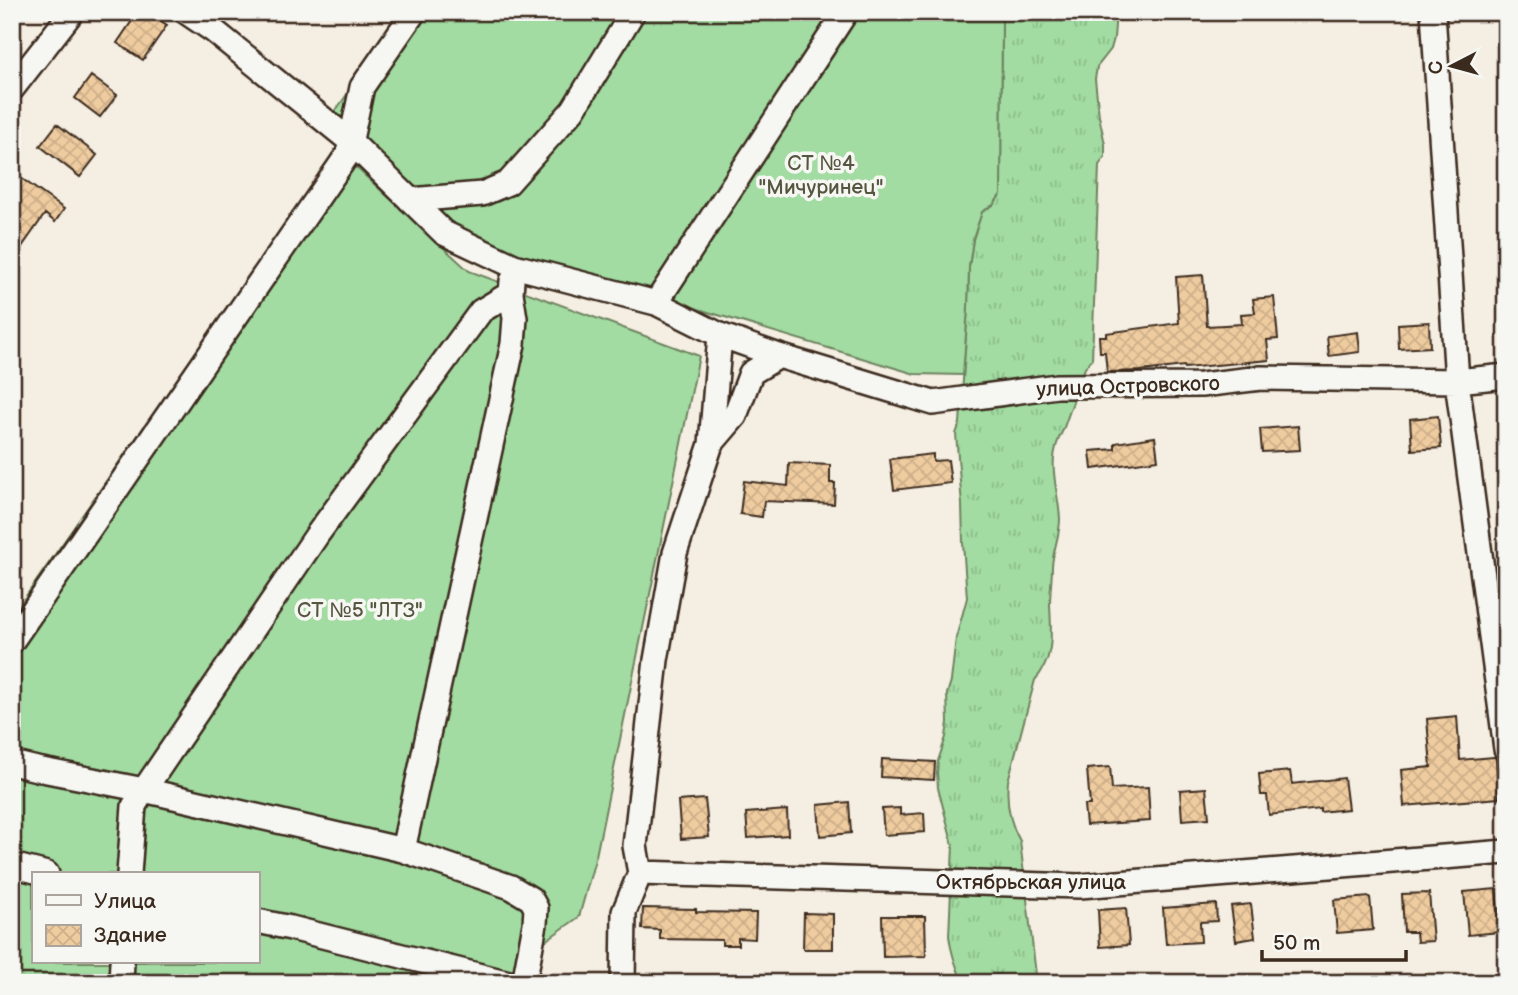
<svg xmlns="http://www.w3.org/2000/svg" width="1518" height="995" font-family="'Balsamiq Sans',sans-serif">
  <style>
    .grass { fill: url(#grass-tufts); stroke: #6e8360; stroke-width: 2 }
    .garden { fill: #a2dca2; stroke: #6e8360; stroke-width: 2; fill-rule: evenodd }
    .building { fill: url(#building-cross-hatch); stroke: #3b2a1e; stroke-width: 2 }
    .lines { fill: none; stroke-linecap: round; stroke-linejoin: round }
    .minor-casing { stroke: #3b2a1e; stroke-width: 28 }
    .minor { stroke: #f6f6f2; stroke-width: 23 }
    .labels { text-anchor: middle; stroke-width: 7; stroke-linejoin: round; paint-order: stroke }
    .park-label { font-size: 21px; fill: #55563f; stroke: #f6f6f2 }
    .street-label { font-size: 21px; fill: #3b2a1e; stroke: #f6f6f2 }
  </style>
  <defs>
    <pattern id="grass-tufts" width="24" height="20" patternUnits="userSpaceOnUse" patternTransform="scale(1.75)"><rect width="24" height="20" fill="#a2dca2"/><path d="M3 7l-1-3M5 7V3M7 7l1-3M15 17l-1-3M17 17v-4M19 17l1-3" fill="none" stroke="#8cbd8b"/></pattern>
    <pattern id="building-cross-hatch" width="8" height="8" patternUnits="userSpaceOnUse" patternTransform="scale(1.75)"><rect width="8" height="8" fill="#efcca0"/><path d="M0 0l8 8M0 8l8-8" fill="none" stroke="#ceaf89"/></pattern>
  </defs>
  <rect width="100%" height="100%" fill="#f5eee2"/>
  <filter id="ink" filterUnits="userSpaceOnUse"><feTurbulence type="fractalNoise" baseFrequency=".0143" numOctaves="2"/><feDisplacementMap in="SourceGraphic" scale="14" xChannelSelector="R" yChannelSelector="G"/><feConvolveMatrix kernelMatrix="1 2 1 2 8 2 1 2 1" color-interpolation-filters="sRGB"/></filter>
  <g filter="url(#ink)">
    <path class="grass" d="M 1002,12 L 1116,12 L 1114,38 L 1111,49 L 1097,67 L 1095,79 L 1099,116 L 1105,144 L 1105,157 L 1099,165 L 1092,359 L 1085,368 L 1063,430 C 1045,462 1058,485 1060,519 C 1060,535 1053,550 1052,566 C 1052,579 1050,592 1050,604 C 1051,632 1055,658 1035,680 L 1008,781 C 1006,802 1009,822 1020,841 L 1037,983 L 963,983 C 956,967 951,953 949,936 L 953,845 L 938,788 L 937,773 L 938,761 L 946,737 L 948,722 L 947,694 L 951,681 L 956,638 L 967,598 L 963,543 L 962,505 L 956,434 L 960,423 L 968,307 L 969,267 L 973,239 L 982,212 L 993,205 L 1001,194 Z"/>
    <path class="garden" d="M 405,12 L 1002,12 L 1001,194 L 993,205 L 982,212 L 973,239 L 969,267 L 968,307 L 963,375 L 915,374 L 458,237 L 329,120 Z
      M 337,150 L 469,271 L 699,356 L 596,856 L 579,917 L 517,961 L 516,983 L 12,983 L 12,616 ZM 33,874 L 257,874 L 257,962 L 33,962 Z"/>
    <path class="building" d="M 138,12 L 148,12 L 167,25 L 143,60 L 117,43 Z
      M 91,76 L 117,95 L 100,117 L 75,98 Z
      M 57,124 L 97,155 L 80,177 L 40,146 Z
      M 21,178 L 64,209 L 55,222 L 45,214 L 12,261 L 12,190 Z
      M 1203,275 L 1207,326 L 1242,324 L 1241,314 L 1255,313 L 1253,299 L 1274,297 L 1278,339 L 1267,340 L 1269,360 L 1185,368 L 1184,366 L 1141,371 L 1107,372 L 1105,352 L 1100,352 L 1099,336 L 1106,336 L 1106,333 L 1179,323 L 1176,277 Z
      M 1429,322 L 1430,347 L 1399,349 L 1398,324 Z
      M 1358,332 L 1360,352 L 1329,356 L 1327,336 Z
      M 1438,416 L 1441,448 L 1412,450 L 1410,419 Z
      M 1298,426 L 1300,450 L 1262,452 L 1260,429 Z
      M 1155,437 L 1158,460 L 1092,469 L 1090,451 L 1115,449 L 1115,443 Z
      M 933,454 L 933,461 L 948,460 L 951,483 L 894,490 L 890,459 Z
      M 789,463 L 830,465 L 830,483 L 835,483 L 834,504 L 764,501 L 762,517 L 740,514 L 744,481 L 788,486 Z
      M 1457,716 L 1460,760 L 1494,757 L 1496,758 L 1499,798 L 1404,806 L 1401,770 L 1431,767 L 1427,719 Z
      M 882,759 L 935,762 L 934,780 L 881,777 Z
      M 1110,767 L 1112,789 L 1148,787 L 1150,821 L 1086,825 L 1084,805 L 1090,805 L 1087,769 Z
      M 1290,771 L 1292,784 L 1344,778 L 1348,809 L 1320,812 L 1320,809 L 1269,815 L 1267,795 L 1261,795 L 1259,774 Z
      M 1206,788 L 1209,818 L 1182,820 L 1180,790 Z
      M 705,799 L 709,837 L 681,839 L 678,801 Z
      M 849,802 L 851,833 L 820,836 L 818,805 Z
      M 900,808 L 900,815 L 924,813 L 925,832 L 884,835 L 882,809 Z
      M 787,810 L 788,835 L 748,838 L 746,813 Z
      M 1496,889 L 1500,932 L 1468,935 L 1464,892 Z
      M 1429,893 L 1433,941 L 1417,942 L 1416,932 L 1404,932 L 1402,894 Z
      M 1370,897 L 1373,930 L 1337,933 L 1334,900 Z
      M 1216,904 L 1217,921 L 1200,922 L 1201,942 L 1166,944 L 1163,908 Z
      M 1251,904 L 1255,938 L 1236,941 L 1231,906 Z
      M 643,908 L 696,909 L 696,912 L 756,913 L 755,939 L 738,938 L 738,945 L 722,945 L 722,940 L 660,939 L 660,930 L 642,929 Z
      M 1126,908 L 1129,945 L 1100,947 L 1098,910 Z
      M 804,913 L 833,914 L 833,949 L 803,949 Z
      M 882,916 L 925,916 L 926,956 L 883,957 Z"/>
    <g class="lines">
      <defs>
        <path id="minor" d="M 186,12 L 214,31 L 349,140 L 444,233 L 514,266 L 656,303 L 720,335 L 779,356 L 933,403 L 1057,386 L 1201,385 L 1261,378 L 1457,381 L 1506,376
          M 1433,12 L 1457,381 L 1506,749
          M 12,89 L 72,12
          M 410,200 L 482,194 L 508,183 L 573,110 L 633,12
          M 656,303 L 846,12
          M 711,444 L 735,416 L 751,373 L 779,356
          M 12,641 L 348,154 L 362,87 L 414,12
          M 12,763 L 37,769 L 144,790 L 403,850 L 511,887 L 531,899 L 536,908 L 535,924 L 524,983
          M 403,850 L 513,344 L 515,318 L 511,293 L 512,281
          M 12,865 L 47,874
          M 640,873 L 1080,886 L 1506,852
          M 129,874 L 134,806 L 144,790 L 317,535 L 481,311 L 511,293
          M 257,921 L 291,928 L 509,983
          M 121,983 L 122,962
          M 623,983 L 624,912 L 640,873 L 635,846 L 656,660 L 675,553 L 711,444 L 720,335"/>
      </defs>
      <use href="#minor" class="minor-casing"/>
      <use href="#minor" class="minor"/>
    </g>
  </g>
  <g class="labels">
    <g class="park-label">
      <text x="821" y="170">СТ №4<tspan x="821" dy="24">"Мичуринец"</tspan></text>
      <text x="360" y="617">СТ №5 "ЛТЗ"</text>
    </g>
    <g class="street-label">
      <text transform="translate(1128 386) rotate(-2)" y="7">улица Островского</text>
      <text x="1031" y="889">Октябрьская улица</text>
    </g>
  </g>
  <rect width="1518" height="995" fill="none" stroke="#f6f6f2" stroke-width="42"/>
  <rect x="21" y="21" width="1476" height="953" fill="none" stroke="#3b2a1e" stroke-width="2.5" filter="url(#ink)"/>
  <rect x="32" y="872" width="228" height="91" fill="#f6f6f2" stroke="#aba49d" stroke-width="2"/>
  <rect x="46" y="895" width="35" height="10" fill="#f6f6f2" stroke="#aba49d" stroke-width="2"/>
  <text x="94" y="908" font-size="21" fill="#3b2a1e">Улица</text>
  <rect x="46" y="925" width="35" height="21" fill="url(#building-cross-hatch)" stroke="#aba49d" stroke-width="2"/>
  <text x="94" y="942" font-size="21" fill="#3b2a1e">Здание</text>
  <g transform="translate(1452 66) rotate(264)" stroke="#f6f6f2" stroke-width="5" paint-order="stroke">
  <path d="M0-5L12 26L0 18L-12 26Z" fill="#3b2a1e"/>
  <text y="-10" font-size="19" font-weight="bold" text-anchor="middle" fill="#3b2a1e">С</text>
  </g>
  <path d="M1262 950v10h144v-10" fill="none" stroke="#3b2a1e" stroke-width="3.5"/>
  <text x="1273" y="950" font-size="21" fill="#3b2a1e" stroke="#f6f6f2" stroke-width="5" paint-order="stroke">50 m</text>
</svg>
